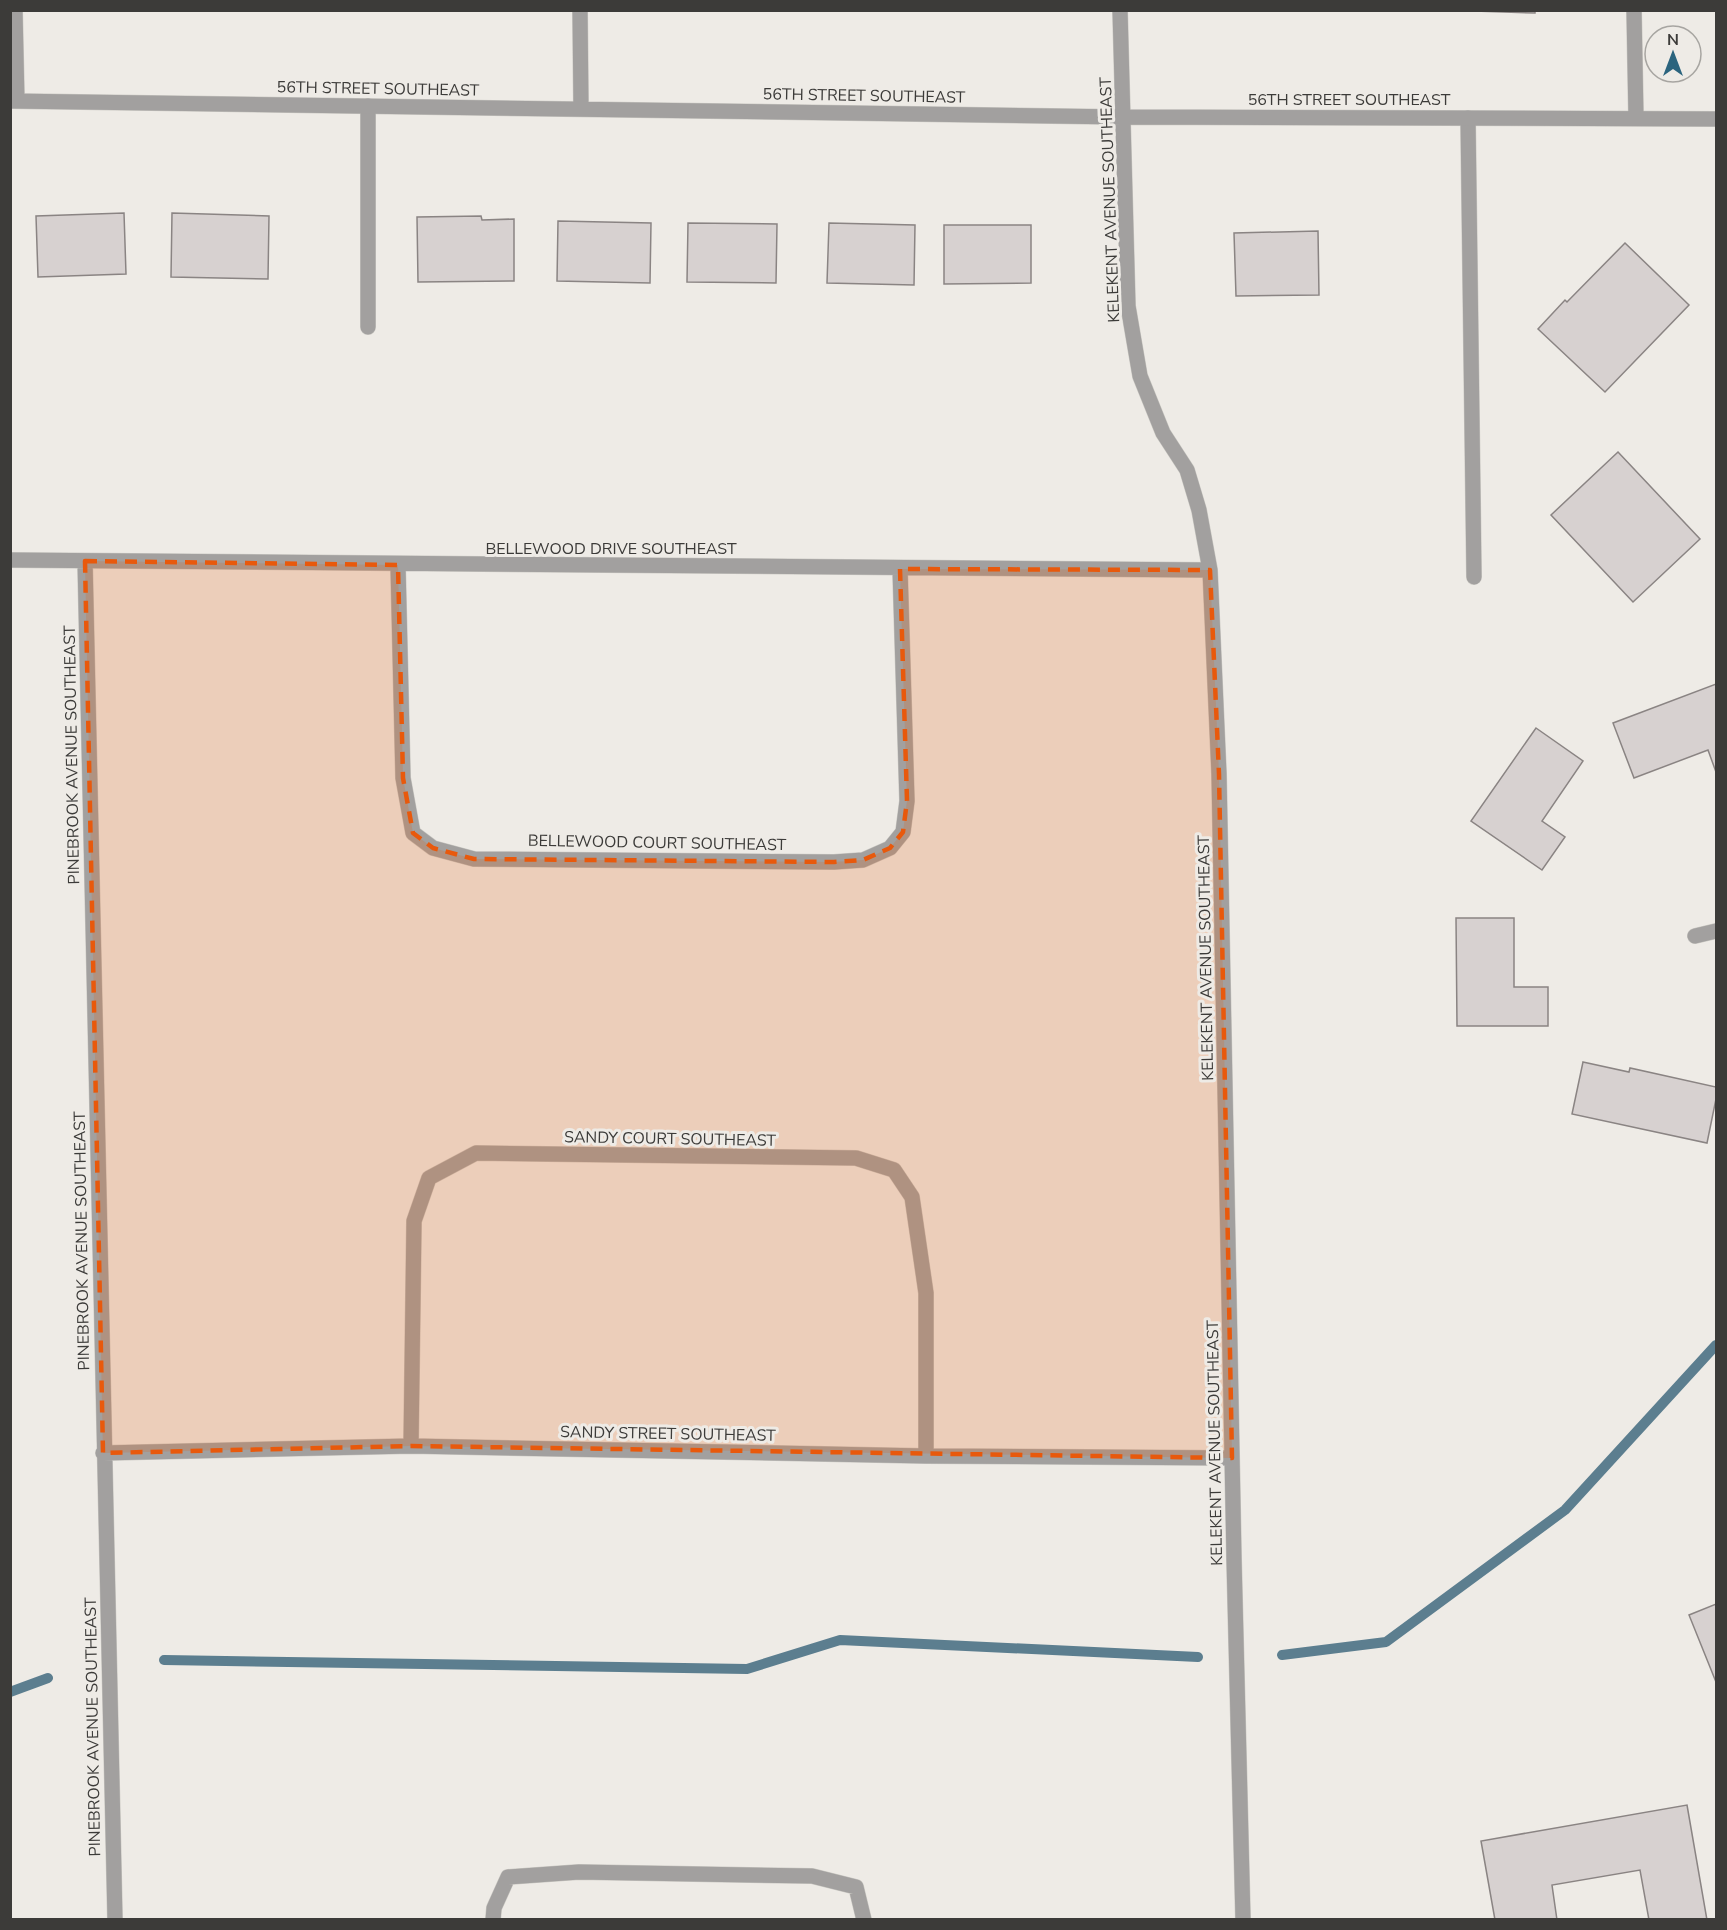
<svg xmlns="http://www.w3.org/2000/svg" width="1727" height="1930" font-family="'Nunito Sans',sans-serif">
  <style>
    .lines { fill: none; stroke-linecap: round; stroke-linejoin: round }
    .stream { stroke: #5c7e8f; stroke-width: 10 }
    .building { fill: #d7d1d0; stroke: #8a8483; stroke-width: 1.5 }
    .lane-casing { stroke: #cac8c3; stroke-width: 16 }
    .street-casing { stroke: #cac8c3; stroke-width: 16 }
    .lane { stroke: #a2a09f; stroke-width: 15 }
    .street { stroke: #a2a09f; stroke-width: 15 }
    .marked { fill: #e8590c; fill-opacity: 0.2; stroke: #e8590c; stroke-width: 4.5; stroke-dasharray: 12 8; stroke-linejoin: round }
    .labels { text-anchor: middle; stroke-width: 6; stroke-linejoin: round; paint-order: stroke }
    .street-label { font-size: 16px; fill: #3c3b39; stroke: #eeebe6 }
  </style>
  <rect width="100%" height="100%" fill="#eeebe6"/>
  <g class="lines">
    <path class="stream" d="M 1282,1655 L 1386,1642 L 1565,1510 L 1716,1345
      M 164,1660 L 747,1669 L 840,1640 L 1198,1657
      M 10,1692 L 48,1678"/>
  </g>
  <path class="building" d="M 1444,10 L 1535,10 L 1535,13 Z
    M 124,213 L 126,274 L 38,277 L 36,216 Z
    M 172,213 L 269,216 L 268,279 L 171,277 Z
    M 481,216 L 482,220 L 514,219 L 514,281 L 418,282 L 417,217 Z
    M 558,221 L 651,223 L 650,283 L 557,281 Z
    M 688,223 L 777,224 L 776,283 L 687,282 Z
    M 829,223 L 915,225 L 914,285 L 827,283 Z
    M 944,225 L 1031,225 L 1031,283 L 944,284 Z
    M 1318,231 L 1319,295 L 1236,296 L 1234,233 Z
    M 1625,243 L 1689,305 L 1605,392 L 1538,329 L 1565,300 L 1567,302 Z
    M 1618,452 L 1700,539 L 1633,602 L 1551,515 Z
    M 1716,684 L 1716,772 L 1708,750 L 1634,778 L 1613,723 Z
    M 1536,728 L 1583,761 L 1542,821 L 1565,837 L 1542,870 L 1471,821 Z
    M 1456,918 L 1514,918 L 1514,987 L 1548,987 L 1548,1026 L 1457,1026 Z
    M 1583,1062 L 1629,1072 L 1630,1068 L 1716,1087 L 1716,1099 L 1707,1143 L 1572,1114 Z
    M 1716,1604 L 1716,1682 L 1689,1615 Z
    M 1687,1805 L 1707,1920 L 1649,1920 L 1640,1870 L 1552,1885 L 1557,1920 L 1495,1920 L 1481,1841 Z"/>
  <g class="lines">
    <defs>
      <path id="lane" d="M 368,106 L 368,327
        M 1468,118 L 1474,577"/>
      <path id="street" d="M 15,10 L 17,101
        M 580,10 L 581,109
        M 1120,10 L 1128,306 L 1140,376 L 1163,433 L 1187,470 L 1199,510 L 1210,570 L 1219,774 L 1234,1559 L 1243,1920
        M 1634,10 L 1636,118
        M 10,101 L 1122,117 L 1716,119
        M 10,560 L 1210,570
        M 85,561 L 115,1920
        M 398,565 L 403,778 L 413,833 L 433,848 L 474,859 L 834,862 L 863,860 L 890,848 L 903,832 L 907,801 L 900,569
        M 1695,936 L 1716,931
        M 411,1446 L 414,1221 L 429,1178 L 476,1153 L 856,1158 L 894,1170 L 912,1197 L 926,1293 L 926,1456
        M 103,1453 L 411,1446 L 926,1456 L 1232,1458
        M 493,1920 L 494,1908 L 508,1877 L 579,1872 L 812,1876 L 856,1887 L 864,1920"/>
    </defs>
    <use href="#lane" class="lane-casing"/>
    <use href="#street" class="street-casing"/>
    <use href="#lane" class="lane"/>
    <use href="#street" class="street"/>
  </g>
  <path class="marked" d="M 85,561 L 398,565 L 403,778 L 413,833 L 433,848 L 474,859 L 834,862 L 863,860 L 890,848 L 903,832 L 907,801 L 900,569 L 1210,570 L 1219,774 L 1232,1458 L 411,1446 L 103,1453 Z"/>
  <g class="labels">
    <g class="street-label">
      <text transform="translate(378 88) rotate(1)" y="6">56TH STREET SOUTHEAST</text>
      <text transform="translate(864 95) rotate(1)" y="6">56TH STREET SOUTHEAST</text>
      <text x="1349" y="105">56TH STREET SOUTHEAST</text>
      <text transform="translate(1109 200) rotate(-92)" y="6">KELEKENT AVENUE SOUTHEAST</text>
      <text x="611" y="554">BELLEWOOD DRIVE SOUTHEAST</text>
      <text transform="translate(71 755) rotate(-91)" y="6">PINEBROOK AVENUE SOUTHEAST</text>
      <text transform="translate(657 842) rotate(1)" y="6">BELLEWOOD COURT SOUTHEAST</text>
      <text transform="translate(1205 958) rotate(-91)" y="6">KELEKENT AVENUE SOUTHEAST</text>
      <text transform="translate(670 1138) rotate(1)" y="6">SANDY COURT SOUTHEAST</text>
      <text transform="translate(81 1241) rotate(-91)" y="6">PINEBROOK AVENUE SOUTHEAST</text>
      <text transform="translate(668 1433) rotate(1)" y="6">SANDY STREET SOUTHEAST</text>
      <text transform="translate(1214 1443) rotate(-91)" y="6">KELEKENT AVENUE SOUTHEAST</text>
      <text transform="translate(92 1727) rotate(-91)" y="6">PINEBROOK AVENUE SOUTHEAST</text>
    </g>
  </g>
  <rect width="1727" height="1930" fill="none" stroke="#3c3b39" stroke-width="24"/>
  <g transform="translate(1673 54)"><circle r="28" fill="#eeebe6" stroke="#a7a5a1" stroke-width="1.5"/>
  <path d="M0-4.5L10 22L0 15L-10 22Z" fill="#2b647e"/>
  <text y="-9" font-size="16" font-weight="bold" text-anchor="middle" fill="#3c3b39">N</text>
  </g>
</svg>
